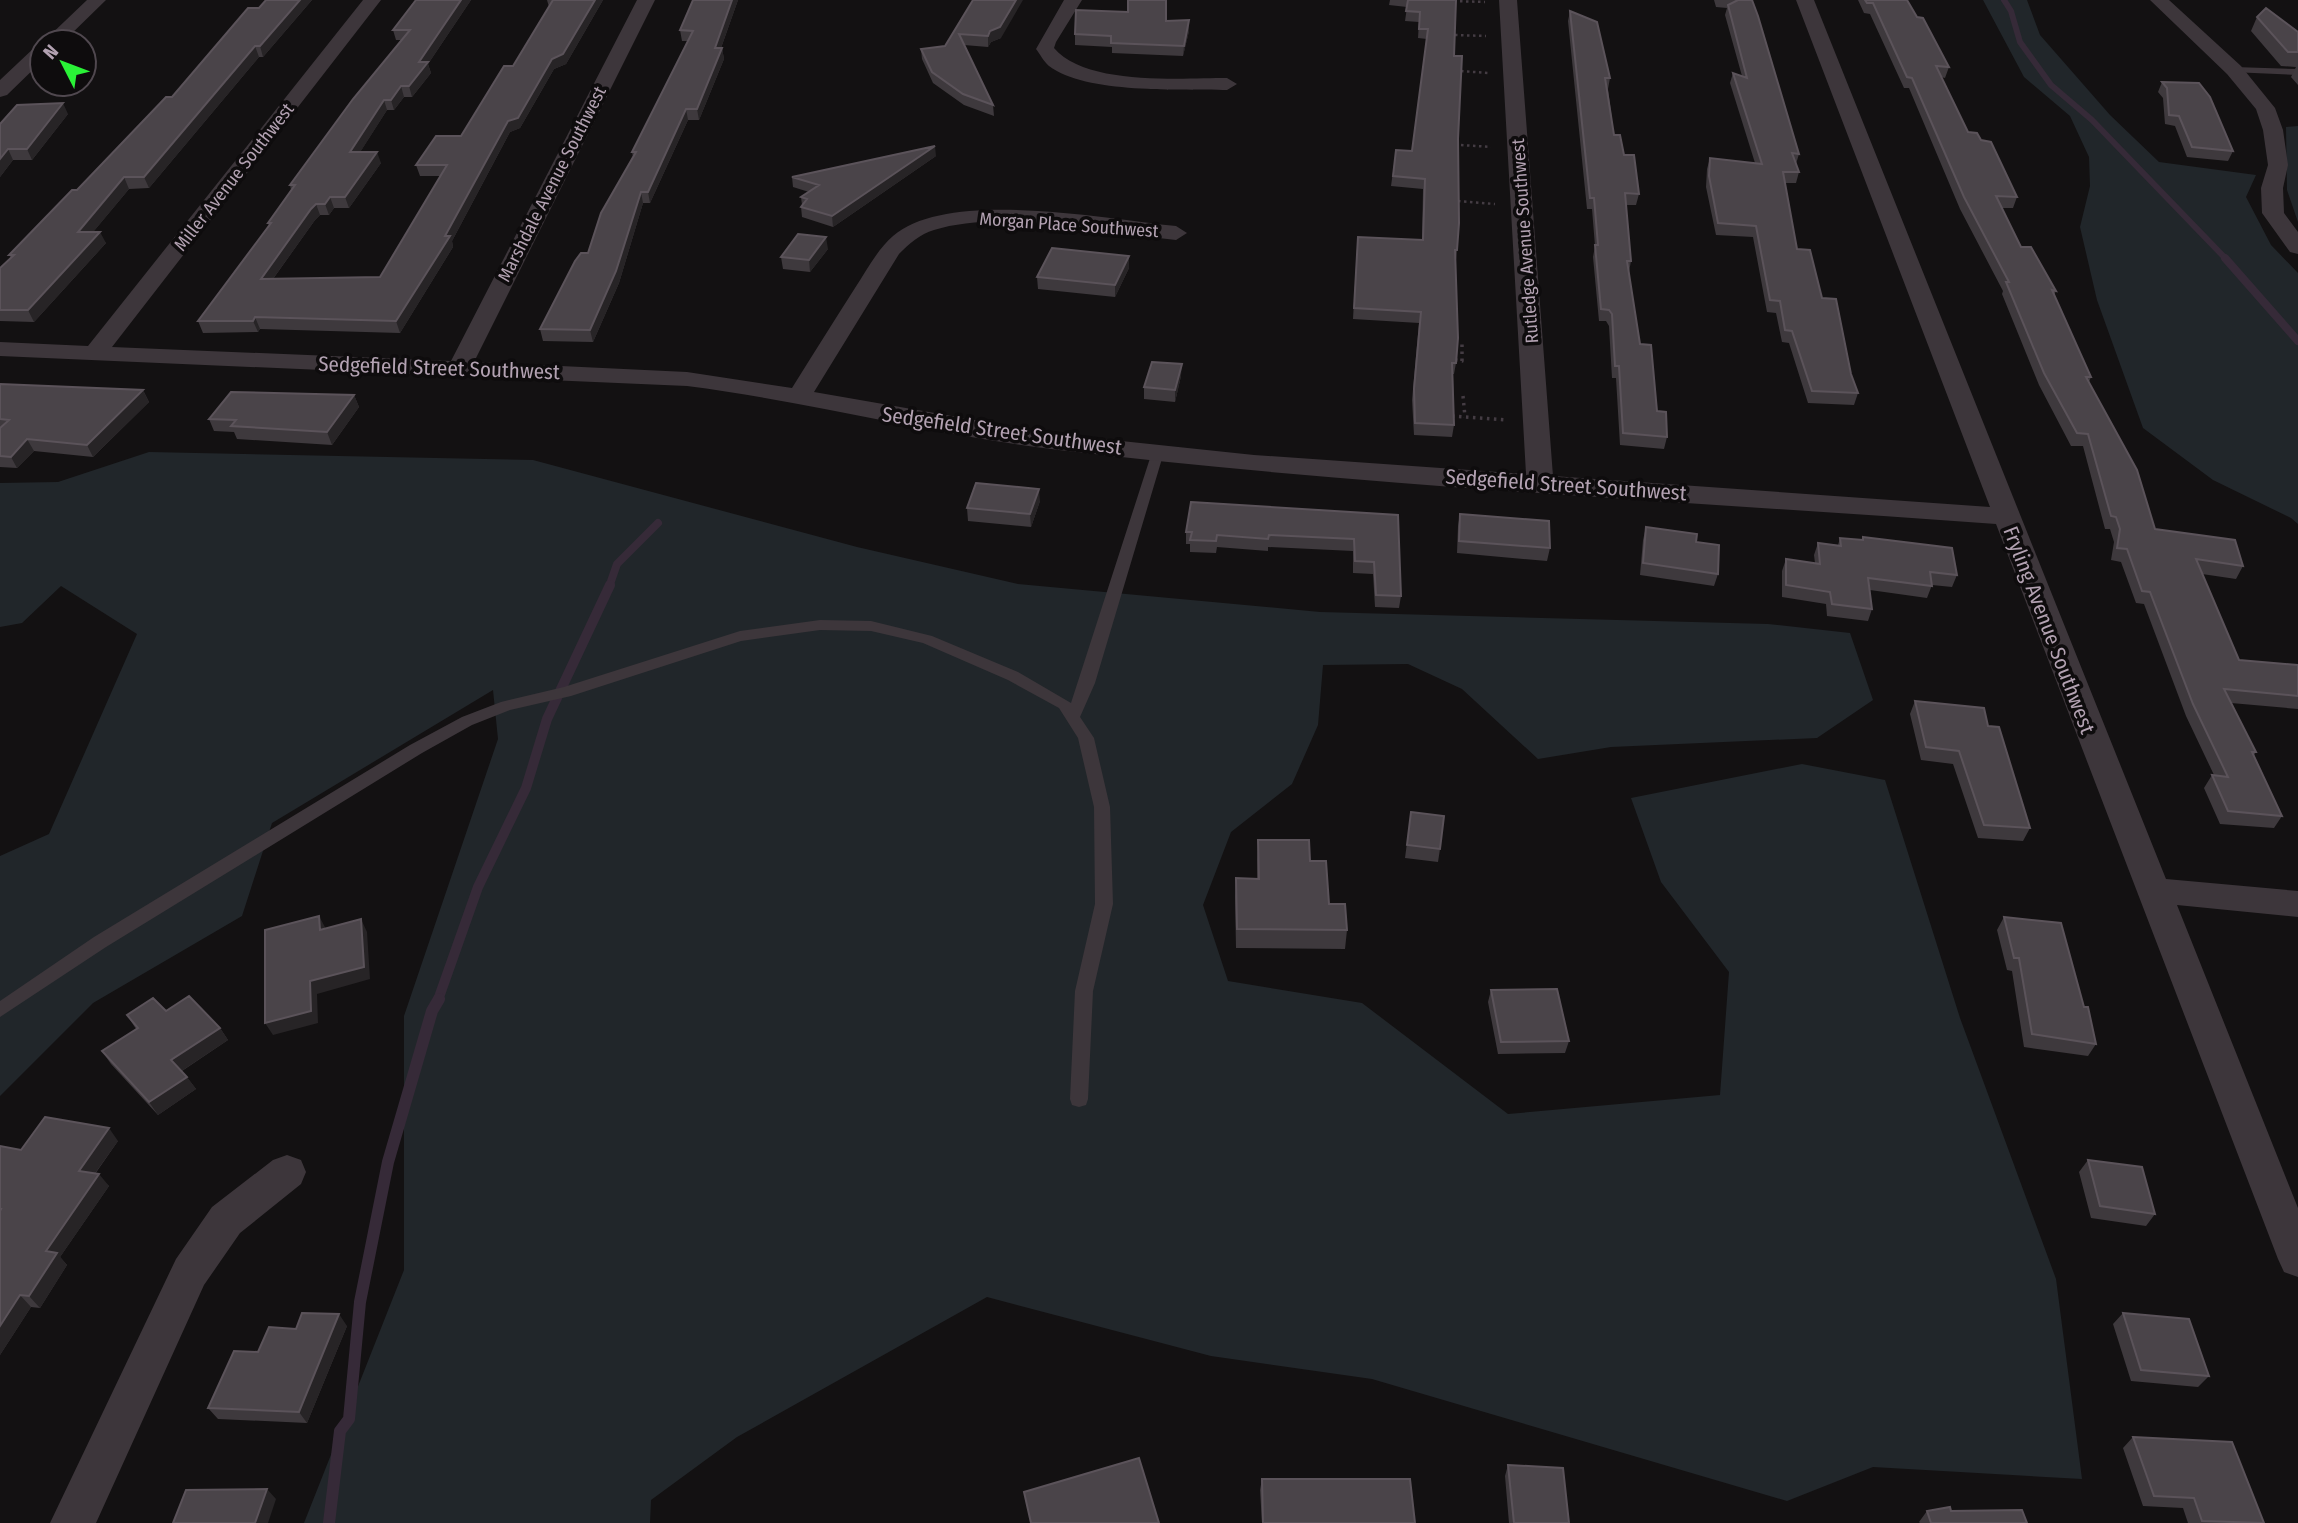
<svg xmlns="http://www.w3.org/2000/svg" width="2298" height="1523" font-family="'Fira Sans Condensed',sans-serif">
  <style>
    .green { fill: #21262a }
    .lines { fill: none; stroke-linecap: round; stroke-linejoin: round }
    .stream-far3 { stroke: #362a38; stroke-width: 6 }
    .stream-far2 { stroke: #362a38; stroke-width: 8 }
    .stream-far1 { stroke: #362a38; stroke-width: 10 }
    .stream { stroke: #362a38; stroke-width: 12 }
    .path-far1 { stroke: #443c43; stroke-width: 2.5; stroke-dasharray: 2.5 3.5; stroke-linecap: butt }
    .path { stroke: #443c43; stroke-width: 3.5; stroke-dasharray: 2.5 4.5; stroke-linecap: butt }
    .lane { fill: #3d363b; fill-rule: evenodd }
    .street { fill: #3d363b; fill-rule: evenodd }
    .wall { fill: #3e393d }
    .shaded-wall { fill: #272426 }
    .building { fill: #4a4449; stroke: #5b535a; stroke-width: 2 }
    .labels { text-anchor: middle; stroke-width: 7; stroke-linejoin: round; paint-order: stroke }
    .far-street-label { font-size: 18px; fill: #b3a2b2; stroke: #0e0c0d }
    .street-label { font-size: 21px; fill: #b3a2b2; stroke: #0e0c0d }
  </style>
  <rect width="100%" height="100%" fill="#131112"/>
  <path class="green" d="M 1983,0 L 2027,0 L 2040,35 L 2110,115 L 2159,162 L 2256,175 L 2246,197 L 2271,245 L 2298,273 L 2298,524 L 2291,518 L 2213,480 L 2143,428 L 2097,300 L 2080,227 L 2090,186 L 2089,157 L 2070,116 L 2024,77 Z
    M 2298,126 L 2298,222 L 2287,190 L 2286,127 Z
    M 149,452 L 533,460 L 857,547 L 1018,584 L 1320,612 L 1768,624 L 1850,633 L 1873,700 L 1817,738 L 1611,747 L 1538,759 L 1462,689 L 1408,664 L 1323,665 L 1318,725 L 1292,784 L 1231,832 L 1203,905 L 1228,981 L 1362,1003 L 1508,1114 L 1720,1095 L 1729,972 L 1661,882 L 1631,798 L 1802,764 L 1885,780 L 1960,1018 L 2056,1279 L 2082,1479 L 1873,1467 L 1787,1501 L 1372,1379 L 1211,1356 L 987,1297 L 737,1437 L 651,1500 L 650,1523 L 304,1523 L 404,1270 L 404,1016 L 498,739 L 493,690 L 272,823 L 242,916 L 93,1003 L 0,1096 L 0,856 L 49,834 L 137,634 L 61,586 L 22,623 L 0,627 L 0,483 L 58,482 Z"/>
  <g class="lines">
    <path class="stream-far3" d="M 2004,0 L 2011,11 L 2020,42 L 2051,85 L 2092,120 L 2227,260"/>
    <path class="stream-far2" d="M 2225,258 L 2298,341
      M 609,587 L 617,564 L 658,523"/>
    <path class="stream-far1" d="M 438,1000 L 478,887 L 526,788 L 547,719 L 610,585"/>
    <path class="stream" d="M 329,1523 L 340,1431 L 349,1419 L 360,1302 L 388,1162 L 432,1011 L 439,999"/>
    <path class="path-far1" d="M 1454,1 L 1485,2
      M 1455,35 L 1486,36
      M 1461,71 L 1488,73
      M 1461,145 L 1491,147
      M 1458,201 L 1495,204"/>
    <path class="path" d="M 1455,360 L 1462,361 L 1462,344
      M 1463,396 L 1465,417
      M 1452,416 L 1507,420"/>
    <path class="lane" d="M 2234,67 L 2298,69 L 2298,75 L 2231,72 L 2229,70 Z
      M 1158,448 L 1164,452 L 1095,683 L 1080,717 L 1094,738 L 1110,807 L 1113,904 L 1093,991 L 1088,1099 L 1086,1105 L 1079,1107 L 1072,1105 L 1070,1099 L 1075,991 L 1095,904 L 1094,807 L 1078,738 L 1059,708 L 1008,680 L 923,643 L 871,631 L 820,630 L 741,641 L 571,696 L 510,710 L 472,725 L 422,753 L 106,947 L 0,1017 L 0,1001 L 94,937 L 410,745 L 462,717 L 501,702 L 564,687 L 740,631 L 820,620 L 871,621 L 932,636 L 1018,672 L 1071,703 L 1152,452 Z"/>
    <path class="street" d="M 87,0 L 106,0 L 63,42 L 43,42 Z
      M 363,0 L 381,0 L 112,347 L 451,361 L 637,0 L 655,0 L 474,362 L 687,372 L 792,388 C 813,354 834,321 855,288 C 867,270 877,250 893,236 C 948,188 1107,219 1176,226 L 1187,233 L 1176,240 C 1107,232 999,209 934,230 C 920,234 909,244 899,254 L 814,392 L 1055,434 L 1254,455 L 1526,474 L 1499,0 L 1517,0 L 1553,476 L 1990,507 L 1796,0 L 1814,0 L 2166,879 L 2298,891 L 2298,917 L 2177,905 L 2298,1208 L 2298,1277 L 2284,1272 L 2278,1259 L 1996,524 C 1684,501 1370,487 1059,450 C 934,435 812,402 687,386 L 0,356 L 0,342 L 88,346 Z
      M 1064,0 L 1082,0 L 1056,42 L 1054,48 C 1086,86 1181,78 1227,78 L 1237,84 L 1227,90 C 1182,89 1085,94 1049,66 C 1044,62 1040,54 1036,49 Z
      M 2150,0 L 2169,0 L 2241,66 L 2275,108 L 2283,130 L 2288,165 L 2283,188 L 2284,213 L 2298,232 L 2298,254 L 2290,252 L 2262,213 L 2261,188 L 2268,165 L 2263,130 L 2256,109 L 2227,74 Z
      M 42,45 L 42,61 L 7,95 L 0,97 L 0,80 L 35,47 Z
      M 287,1155 L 301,1160 L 306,1172 L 301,1184 L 240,1233 L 204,1285 L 96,1523 L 50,1523 L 176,1259 L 212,1207 L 273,1160 Z"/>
  </g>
  <path class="wall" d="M 266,0 L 312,0 L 263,57 L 259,57 L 149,188 L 129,189 L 93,232 L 106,243 L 34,322 L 0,321 L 0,268 L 11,258 L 9,255 L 172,97 Z
    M 416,0 L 471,0 L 428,64 L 431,73 L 412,97 L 404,97 L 394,110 L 387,110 L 360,152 L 381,163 L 349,208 L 334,208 L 329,215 L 320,215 L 315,220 L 273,279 L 380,277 L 441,176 L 420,176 L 416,165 L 461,136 L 513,66 L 549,7 L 547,0 L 603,0 L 566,64 L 554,69 L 520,128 L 510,132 L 452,241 L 453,247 L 400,333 L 260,329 L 258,332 L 203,333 L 198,321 L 269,226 L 268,223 L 291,190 L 290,185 L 402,40 L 396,40 L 393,30 Z
    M 693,0 L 738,0 L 721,48 L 722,48 L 724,59 L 699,120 L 688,120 L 650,203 L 643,203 L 619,283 L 593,342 L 543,341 L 540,329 L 588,253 L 633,157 L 632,152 L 688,41 L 682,41 L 680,30 Z
    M 973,0 L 1001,38 L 991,42 L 988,47 L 964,45 L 993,105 L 994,116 L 964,105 L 933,83 L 922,59 L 921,49 L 945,46 Z
    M 1390,0 L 1456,0 L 1454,56 L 1458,139 L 1457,250 L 1456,260 L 1455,260 L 1456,363 L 1454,374 L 1453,374 L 1454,425 L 1452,437 L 1414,435 L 1412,400 L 1419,323 L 1353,319 L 1357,248 L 1422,240 L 1423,189 L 1391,186 L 1396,150 L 1412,151 L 1427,39 L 1418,38 L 1419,22 L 1405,21 L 1407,7 L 1389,5 Z
    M 1714,0 L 1752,0 L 1799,154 L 1796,164 L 1799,172 L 1796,183 L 1785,183 L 1797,249 L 1822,298 L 1858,393 L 1854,405 L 1808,403 L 1789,343 L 1782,342 L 1776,313 L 1767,312 L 1753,237 L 1716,235 L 1706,187 L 1707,169 L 1710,158 L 1755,163 L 1730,83 L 1733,73 L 1742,76 L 1725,15 L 1727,8 L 1716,7 Z
    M 1858,0 L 1907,0 L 1949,67 L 1945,78 L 1941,77 L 1968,132 L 1981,140 L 2017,197 L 2013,208 L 2002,208 L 2021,247 L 2056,291 L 2054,295 L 2091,377 L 2089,382 L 2155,529 L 2243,566 L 2236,579 L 2202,574 L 2239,660 L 2298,665 L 2298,709 L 2231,703 L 2256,752 L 2254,755 L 2282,816 L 2274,828 L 2220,824 L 2204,788 L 2212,775 L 2214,775 L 2186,716 L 2144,604 L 2136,603 L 2121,562 L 2111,560 L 2114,542 L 2110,529 L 2105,529 L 2083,446 L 2071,446 L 2039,385 L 2002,294 L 2003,291 L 1960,209 L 1909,88 L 1904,88 L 1870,14 L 1864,13 Z
    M 1570,11 L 1610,78 L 1608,89 L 1614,135 L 1624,155 L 1639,194 L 1636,205 L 1626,205 L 1631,261 L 1629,272 L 1640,344 L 1657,411 L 1667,437 L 1664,449 L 1620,445 L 1616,378 L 1612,378 L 1609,326 L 1606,321 L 1599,321 L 1593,257 L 1595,246 L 1592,209 L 1587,209 L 1568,21 Z
    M 2257,17 L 2298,32 L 2298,85 L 2291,77 L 2296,67 L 2281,66 L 2251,31 Z
    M 1189,20 L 1189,31 L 1183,56 L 1112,53 L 1112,47 L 1075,45 L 1075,34 L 1166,21 Z
    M 2162,82 L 2233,151 L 2228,161 L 2187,157 L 2175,126 L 2165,124 L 2163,98 L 2158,92 Z
    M 68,114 L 32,160 L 13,160 L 0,177 L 0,124 Z
    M 936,156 L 833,227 L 802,217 L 801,207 L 802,205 L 801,197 L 809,192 L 793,187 L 792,177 Z
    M 828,249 L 810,272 L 783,269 L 781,257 Z
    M 1129,268 L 1115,297 L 1038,289 L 1037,277 Z
    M 1181,376 L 1175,402 L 1144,399 L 1144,387 Z
    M 0,384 L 143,390 L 149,402 L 93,457 L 34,451 L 17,468 L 0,467 Z
    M 354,395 L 359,407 L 332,445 L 237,439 L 234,432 L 214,431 L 209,419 Z
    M 1040,501 L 1031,527 L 968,521 L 967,508 Z
    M 1460,514 L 1550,548 L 1547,561 L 1457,553 L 1458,526 Z
    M 1398,515 L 1401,596 L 1399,608 L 1375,607 L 1373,574 L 1353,573 L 1353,551 L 1268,547 L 1268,551 L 1217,547 L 1216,553 L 1190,552 L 1190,544 L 1186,544 L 1186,532 Z
    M 1646,527 L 1696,542 L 1718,574 L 1714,586 L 1640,575 L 1643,540 Z
    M 1863,537 L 1957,575 L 1952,587 L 1932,585 L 1927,598 L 1870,590 L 1872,609 L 1868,621 L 1827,616 L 1826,604 L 1782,597 L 1782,571 L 1786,559 L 1815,563 L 1814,555 L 1818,543 L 1838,545 L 1840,538 L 1861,540 Z
    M 1915,701 L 2030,828 L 2023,841 L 1978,838 L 1953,764 L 1921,760 L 1910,714 Z
    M 1411,812 L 1440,849 L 1438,862 L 1405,858 Z
    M 1258,840 L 1310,861 L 1329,904 L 1347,930 L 1345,949 L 1236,948 L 1235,897 L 1236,878 L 1257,879 L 1257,859 Z
    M 2004,917 L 2084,1007 L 2096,1044 L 2088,1056 L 2024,1047 L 2012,971 L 2007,970 L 1997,930 Z
    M 1491,990 L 1569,1041 L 1565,1053 L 1498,1054 L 1488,1002 Z
    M 166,1011 L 220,1028 L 228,1040 L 182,1071 L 196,1089 L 158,1115 L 111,1064 L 102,1051 L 136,1029 L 127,1015 Z
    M 118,1141 L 95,1174 L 109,1186 L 60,1257 L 67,1265 L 40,1308 L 31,1307 L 0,1355 L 0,1146 L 21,1150 Z
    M 2088,1160 L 2155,1214 L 2146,1226 L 2091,1218 L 2079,1172 Z
    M 2123,1313 L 2209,1376 L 2198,1387 L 2131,1381 L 2113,1324 Z
    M 347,1326 L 307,1423 L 218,1419 L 208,1408 L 258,1352 Z
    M 2133,1437 L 2264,1523 L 2188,1523 L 2183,1508 L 2143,1506 L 2123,1448 Z
    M 1508,1465 L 1569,1523 L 1509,1523 L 1505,1476 Z
    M 1262,1479 L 1415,1523 L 1262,1523 L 1260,1490 Z
    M 1927,1511 L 1951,1511 L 2027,1523 L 1920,1523 L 1919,1522 Z"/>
  <path class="shaded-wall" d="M 300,0 L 312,0 L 263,57 L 260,46 Z
    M 461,0 L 471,0 L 428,64 L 431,73 L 412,97 L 409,86 L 419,62 Z
    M 595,0 L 603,0 L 566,64 L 554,69 L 520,128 L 510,132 L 452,241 L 453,247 L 400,333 L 396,321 L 508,121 Z
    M 732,0 L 738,0 L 717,59 L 715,48 Z
    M 1016,0 L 1023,0 L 1001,38 L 991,42 L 988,47 L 988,36 L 990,31 Z
    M 1189,20 L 1189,31 L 1183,56 L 1184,46 Z
    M 255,46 L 259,57 L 149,188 L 144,177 Z
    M 722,48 L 724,59 L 699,120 L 697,109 Z
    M 401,86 L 404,97 L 394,110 L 391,100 Z
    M 384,100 L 387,110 L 354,162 L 350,152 Z
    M 63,103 L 68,114 L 32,160 L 27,149 Z
    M 686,109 L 688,120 L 650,203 L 648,192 Z
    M 935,146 L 936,156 L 833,227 L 832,216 Z
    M 8,149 L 13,160 L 0,177 L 0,159 Z
    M 377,152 L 381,163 L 349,208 L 345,197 Z
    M 124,177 L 129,189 L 84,243 L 78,232 Z
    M 641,192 L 643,203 L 619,283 L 593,342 L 590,330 Z
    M 330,197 L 334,208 L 329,215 L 325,204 Z
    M 316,204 L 320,215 L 315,220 L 265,290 L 261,279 L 311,209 Z
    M 100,232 L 106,243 L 34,322 L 28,310 Z
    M 826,237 L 828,249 L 810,272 L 809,260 Z
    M 1129,256 L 1129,268 L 1115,297 L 1115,285 Z
    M 255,317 L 260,329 L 258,332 L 253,321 Z
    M 1182,364 L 1181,376 L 1175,402 L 1175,390 Z
    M 143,390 L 149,402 L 93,457 L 87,445 Z
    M 354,395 L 359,407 L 332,445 L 327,432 Z
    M 27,439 L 34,451 L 17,468 L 11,457 Z
    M 1039,489 L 1040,501 L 1031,527 L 1030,514 Z
    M 319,916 L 326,929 L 320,930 Z
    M 361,919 L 367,932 L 370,979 L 317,994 L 318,1023 L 273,1035 L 265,1023 L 310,981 Z
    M 220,1028 L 228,1040 L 180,1072 L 171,1060 Z
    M 187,1077 L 196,1089 L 158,1115 L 149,1102 Z
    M 109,1128 L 118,1141 L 88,1183 L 79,1171 Z
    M 99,1174 L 109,1186 L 60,1257 L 67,1265 L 40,1308 L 29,1296 L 46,1251 Z
    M 20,1295 L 31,1307 L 0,1355 L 0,1326 Z
    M 339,1314 L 347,1326 L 307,1423 L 299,1412 Z
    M 267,1489 L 276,1499 L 268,1523 L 255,1523 Z"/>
  <path class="building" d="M 266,0 L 300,0 L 260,46 L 255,46 L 144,177 L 124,177 L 78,232 L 100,232 L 28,310 L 0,310 L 0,268 L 14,255 L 9,255 L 72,190 L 77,190 L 166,97 L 172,97 L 248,8 L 259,8 Z
    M 416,0 L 461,0 L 419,62 L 428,62 L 409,86 L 401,86 L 391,100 L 384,100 L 350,152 L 377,152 L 345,197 L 330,197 L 325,204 L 316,204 L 311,209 L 261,279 L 380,277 L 447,165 L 416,165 L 436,136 L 461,136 L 504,66 L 513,66 L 553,0 L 595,0 L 563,54 L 552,59 L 518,118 L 508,121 L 445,236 L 450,236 L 396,321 L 255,317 L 253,321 L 198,321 L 271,223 L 268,223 L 295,185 L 290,185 L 353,99 L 410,30 L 393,30 Z
    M 693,0 L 732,0 L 715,48 L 722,48 L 697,109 L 686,109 L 648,192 L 641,192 L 616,271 L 590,330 L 540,329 L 575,261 L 581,253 L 588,253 L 601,213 L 636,152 L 632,152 L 693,31 L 680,30 Z
    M 973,0 L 1016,0 L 1000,27 L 990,31 L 988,36 L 959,34 L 993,105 L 963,94 L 932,72 L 921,49 L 945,46 Z
    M 1128,0 L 1166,0 L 1166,21 L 1189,20 L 1184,46 L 1111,43 L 1111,36 L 1075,34 L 1076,10 L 1128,12 Z
    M 1408,0 L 1456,0 L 1454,56 L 1462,56 L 1458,139 L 1459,223 L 1457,250 L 1455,250 L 1458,338 L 1456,363 L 1452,363 L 1454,425 L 1415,423 L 1414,389 L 1421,312 L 1354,308 L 1358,237 L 1423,240 L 1425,179 L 1393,176 L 1396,150 L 1412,151 L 1428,29 L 1419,29 L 1420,12 L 1406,11 Z
    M 1738,0 L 1752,0 L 1758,16 L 1799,154 L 1792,153 L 1799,172 L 1783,172 L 1797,249 L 1810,250 L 1822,298 L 1836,299 L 1851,374 L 1858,393 L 1812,391 L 1792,331 L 1785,330 L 1780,301 L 1770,300 L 1756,226 L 1718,223 L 1709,176 L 1710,158 L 1762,164 L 1733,73 L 1747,78 L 1728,5 Z
    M 1865,0 L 1907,0 L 1917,17 L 1923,18 L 1949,67 L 1936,66 L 1968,132 L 1977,133 L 1981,140 L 1991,142 L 2017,197 L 1996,196 L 2021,247 L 2031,247 L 2056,291 L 2052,290 L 2091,377 L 2086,377 L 2137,470 L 2155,529 L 2235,540 L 2243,566 L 2196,559 L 2239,660 L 2298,665 L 2298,696 L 2224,689 L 2256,752 L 2252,752 L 2282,816 L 2228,811 L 2212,775 L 2228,777 L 2193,704 L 2150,592 L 2142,591 L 2127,549 L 2117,548 L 2120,529 L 2116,517 L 2111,516 L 2088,434 L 2077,433 L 2044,373 L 2006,282 L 2009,282 L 1964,197 L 1912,78 L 1907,77 L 1873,3 L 1867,3 Z
    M 2266,8 L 2298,32 L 2298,52 L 2288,52 L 2257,17 Z
    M 1570,11 L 1597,22 L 1610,78 L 1605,78 L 1614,135 L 1620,135 L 1624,155 L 1634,155 L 1639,194 L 1625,193 L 1631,261 L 1627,261 L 1640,344 L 1651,345 L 1657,411 L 1666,412 L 1667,437 L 1623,433 L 1619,366 L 1615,366 L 1612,314 L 1609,310 L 1601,309 L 1595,245 L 1598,245 L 1594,198 L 1590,198 Z
    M 2162,82 L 2199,83 L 2210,97 L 2233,151 L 2192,147 L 2179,116 L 2169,115 L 2167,88 Z
    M 63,103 L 27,149 L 8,149 L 0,159 L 0,124 L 17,105 Z
    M 935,146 L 832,216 L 801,207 L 807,199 L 801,197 L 819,185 L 792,177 Z
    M 798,234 L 826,237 L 809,260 L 781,257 Z
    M 1052,248 L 1129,256 L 1115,285 L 1037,277 Z
    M 1152,362 L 1182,364 L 1175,390 L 1144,387 Z
    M 0,384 L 143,390 L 87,445 L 27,439 L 11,457 L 0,456 L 0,428 L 9,420 L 0,419 Z
    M 231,392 L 354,395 L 327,432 L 231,426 L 236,420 L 209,419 Z
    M 976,483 L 1039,489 L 1030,514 L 967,508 Z
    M 1191,502 L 1398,515 L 1401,596 L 1376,595 L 1374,562 L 1355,561 L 1354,539 L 1269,535 L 1268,539 L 1217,535 L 1216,541 L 1190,540 L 1192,532 L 1186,532 Z
    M 1460,514 L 1549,521 L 1550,548 L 1459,541 Z
    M 1646,527 L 1697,534 L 1696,542 L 1719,545 L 1718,574 L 1643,563 Z
    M 1863,537 L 1952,548 L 1957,575 L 1930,572 L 1932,586 L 1868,578 L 1872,609 L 1832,604 L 1830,592 L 1786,585 L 1786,559 L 1820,564 L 1818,543 L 1841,546 L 1840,538 L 1863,540 Z
    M 1915,701 L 1984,708 L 1988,726 L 1999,727 L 2030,828 L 1984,825 L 1959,751 L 1926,747 Z
    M 1411,812 L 1444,816 L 1440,849 L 1407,845 Z
    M 1258,840 L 1309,840 L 1310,861 L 1326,861 L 1329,904 L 1345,904 L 1347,930 L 1237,929 L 1236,878 L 1259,879 Z
    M 319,916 L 320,930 L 361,919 L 364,967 L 310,981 L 311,1011 L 265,1023 L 265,930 Z
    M 2004,917 L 2061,923 L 2084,1007 L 2088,1007 L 2096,1044 L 2032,1034 L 2019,958 L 2014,958 Z
    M 1557,989 L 1569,1041 L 1501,1042 L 1491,990 Z
    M 189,996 L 220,1028 L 171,1060 L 187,1077 L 149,1102 L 102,1051 L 138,1028 L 127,1015 L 153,998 L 166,1011 Z
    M 45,1117 L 109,1128 L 79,1171 L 99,1174 L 46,1251 L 57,1253 L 29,1296 L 20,1295 L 0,1326 L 0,1211 L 1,1209 L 0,1209 L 0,1146 L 21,1150 Z
    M 2088,1160 L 2142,1167 L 2155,1214 L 2100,1206 Z
    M 302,1313 L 339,1314 L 299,1412 L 208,1408 L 234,1351 L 258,1352 L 269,1327 L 296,1329 Z
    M 2123,1313 L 2189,1319 L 2209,1376 L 2141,1370 Z
    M 2133,1437 L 2232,1442 L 2264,1523 L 2202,1521 L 2194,1498 L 2154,1496 Z
    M 1139,1458 L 1159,1523 L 1031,1523 L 1024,1492 Z
    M 1508,1465 L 1563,1468 L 1569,1523 L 1514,1523 Z
    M 1262,1479 L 1410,1479 L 1415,1523 L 1263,1523 Z
    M 267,1489 L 255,1523 L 173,1523 L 186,1490 Z
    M 1950,1507 L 1951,1511 L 2022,1510 L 2027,1523 L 1931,1523 L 1927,1511 Z"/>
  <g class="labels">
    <g class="far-street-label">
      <text transform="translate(234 177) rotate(-52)" y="6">Miller Avenue Southwest</text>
      <text transform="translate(552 184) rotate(-63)" y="6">Marshdale Avenue Southwest</text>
      <text transform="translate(1069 225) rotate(4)" y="6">Morgan Place Southwest</text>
      <text transform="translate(1525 241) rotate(-94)" y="6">Rutledge Avenue Southwest</text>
    </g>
    <g class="street-label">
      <text transform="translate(439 368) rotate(2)" y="7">Sedgefield Street Southwest</text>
      <text transform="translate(1002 431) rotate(8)" y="7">Sedgefield Street Southwest</text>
      <text transform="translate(1566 485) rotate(4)" y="7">Sedgefield Street Southwest</text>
      <text transform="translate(2049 630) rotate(69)" y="7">Fryling Avenue Southwest</text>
    </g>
  </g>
  <g transform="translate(63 63) rotate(312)"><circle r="33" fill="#0e0c0d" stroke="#50484f" stroke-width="2"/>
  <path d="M0-5L12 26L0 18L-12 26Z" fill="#2af237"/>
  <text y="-10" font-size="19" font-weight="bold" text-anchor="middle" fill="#b3a2b2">N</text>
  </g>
</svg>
